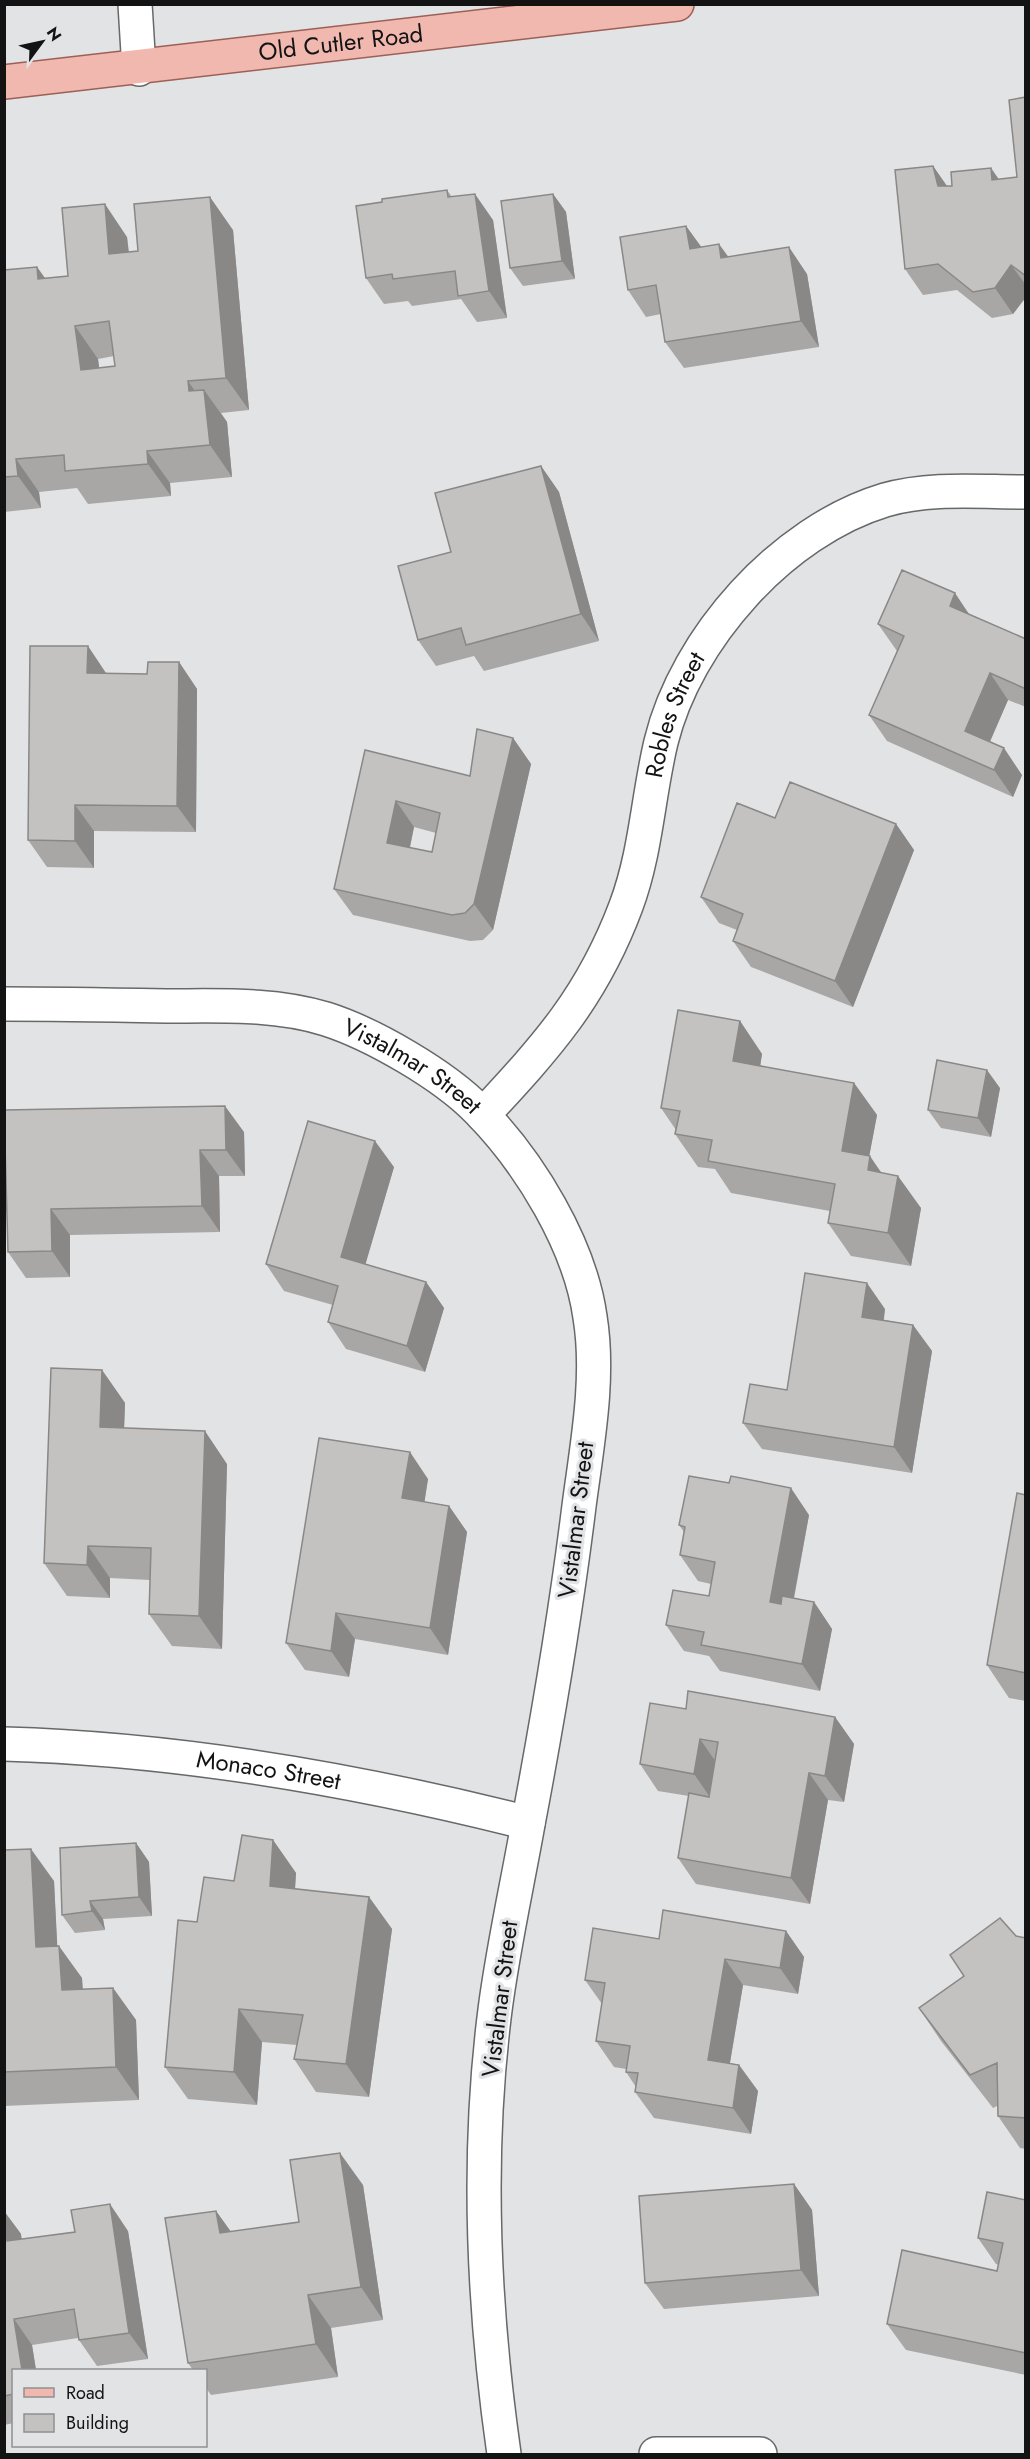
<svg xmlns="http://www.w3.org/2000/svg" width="1030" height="2459" font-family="Jost,sans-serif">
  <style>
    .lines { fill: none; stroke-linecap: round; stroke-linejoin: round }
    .minor-casing { stroke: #666869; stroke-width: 36 }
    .major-casing { stroke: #9d5f56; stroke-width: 36 }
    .minor { stroke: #fff; stroke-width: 33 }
    .major { stroke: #f1b8af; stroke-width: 33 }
    .wall { fill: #a9a7a5; fill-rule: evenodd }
    .shaded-wall { fill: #898886 }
    .building { fill: #c4c2c0; stroke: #898886; stroke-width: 1.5; fill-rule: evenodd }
    .labels { text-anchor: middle; stroke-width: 6; stroke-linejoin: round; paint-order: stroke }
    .street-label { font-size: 24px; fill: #131314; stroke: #e1e3e5 }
  </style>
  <rect width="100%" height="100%" fill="#e1e3e5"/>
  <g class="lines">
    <defs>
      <g id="minor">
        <path d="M 135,4 L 139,69"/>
        <path id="s1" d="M 4,1004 C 58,1004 112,1005 166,1006 C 219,1006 274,1003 326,1019 C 373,1034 444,1075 479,1111 C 530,1163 580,1245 590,1317 C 600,1378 587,1445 579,1506 C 566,1612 548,1718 528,1824 C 517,1886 503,1948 495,2010 C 476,2158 483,2307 504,2454"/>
        <path id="s2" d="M 483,1115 C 547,1046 592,997 626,906 C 646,853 648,796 661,742 C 686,639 782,531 885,500 C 930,487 979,492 1026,492"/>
        <path id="s3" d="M 4,1744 C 181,1749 358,1780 528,1823"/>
        <path d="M 656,2454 L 760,2454"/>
      </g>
      <g id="major">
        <path id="s4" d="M 4,82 L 677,4"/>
      </g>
    </defs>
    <use href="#minor" class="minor-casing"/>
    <use href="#major" class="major-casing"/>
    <use href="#minor" class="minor"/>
    <use href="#major" class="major"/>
  </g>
  <path class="wall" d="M 1026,97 L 1026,297 L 1013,314 L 992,318 L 957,290 L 923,295 L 905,269 L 933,166 L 947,186 L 952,186 L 991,168 L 998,179 L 1017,177 Z
    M 447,190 L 452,197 L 493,220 L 507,318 L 477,322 L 461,299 L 412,306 L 408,301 L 384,304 L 366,278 L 382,202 Z
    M 553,194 L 566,212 L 575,279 L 523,286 L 510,268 Z
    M 686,226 L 701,247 L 729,257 L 807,274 L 819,347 L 684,368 L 665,342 L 661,314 L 646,317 L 628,290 Z
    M 233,230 L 249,410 L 221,413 L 227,422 L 232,477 L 170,483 L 171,496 L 88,504 L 77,488 L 39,492 L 41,508 L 4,512 L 4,270 L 37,267 L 45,278 L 68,276 L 127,237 L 129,252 L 138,251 ZM 114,356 L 115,366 L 99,368 L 98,359 Z
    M 541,466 L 559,492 L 599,641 L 484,671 L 474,656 L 436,666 L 418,640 L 451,552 Z
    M 970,615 L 1026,639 L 1026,707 L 1008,700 L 990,742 L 1022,775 L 1013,797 L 887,741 L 869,715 L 897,651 L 878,624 Z
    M 179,662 L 197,689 L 196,832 L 94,831 L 94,868 L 47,867 L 28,840 L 106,673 L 147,674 Z
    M 513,738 L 531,764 L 493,930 L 483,940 L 470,941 L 353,915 L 334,889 L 365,750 L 470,776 ZM 414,827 L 436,833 L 432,852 L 410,848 Z
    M 775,818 L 896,824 L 914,850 L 853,1007 L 751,967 L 733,941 L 737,930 L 719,923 L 701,897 Z
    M 740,1021 L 762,1054 L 760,1066 L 854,1083 L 877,1115 L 869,1156 L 881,1172 L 921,1208 L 911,1266 L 851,1256 L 828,1223 L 830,1211 L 731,1193 L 715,1169 L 698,1167 L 675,1134 L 676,1130 L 661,1108 Z
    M 1000,1088 L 991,1137 L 941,1128 L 928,1110 Z
    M 4,1110 L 244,1132 L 245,1176 L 219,1176 L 220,1232 L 70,1235 L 70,1277 L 26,1278 L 8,1252 Z
    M 394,1167 L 365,1264 L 426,1282 L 444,1308 L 425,1372 L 346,1349 L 328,1322 L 333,1305 L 284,1291 L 266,1264 Z
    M 885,1309 L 884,1320 L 913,1325 L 932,1351 L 912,1473 L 762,1449 L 743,1423 L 787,1390 Z
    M 102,1370 L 125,1403 L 124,1428 L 227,1464 L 222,1649 L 172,1646 L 149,1614 L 150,1580 L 110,1578 L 110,1598 L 67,1596 L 44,1563 Z
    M 428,1479 L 424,1502 L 449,1506 L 467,1532 L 448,1655 L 355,1639 L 349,1677 L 305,1670 L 286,1643 Z
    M 1026,1495 L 1026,1701 L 1009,1698 L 987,1665 Z
    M 809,1515 L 794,1599 L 814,1602 L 832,1629 L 820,1691 L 720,1671 L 709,1656 L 684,1651 L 666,1625 L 709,1596 L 711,1584 L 698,1581 L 680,1555 L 684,1532 L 679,1525 Z
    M 686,1709 L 835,1717 L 854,1744 L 844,1802 L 828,1800 L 810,1904 L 696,1884 L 678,1858 L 689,1796 L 658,1791 L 640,1764 Z
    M 273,1840 L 296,1873 L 295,1889 L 369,1897 L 392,1929 L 369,2097 L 316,2092 L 294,2059 L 297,2045 L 262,2042 L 257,2105 L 188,2099 L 165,2067 L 197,1922 Z
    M 136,1843 L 149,1862 L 152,1916 L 103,1919 L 105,1930 L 75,1933 L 62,1915 Z
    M 4,1850 L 54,1881 L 57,1946 L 82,1978 L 83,1989 L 113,1988 L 136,2020 L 139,2100 L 4,2106 Z
    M 786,1931 L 804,1957 L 798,1994 L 743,1985 L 730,2063 L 739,2065 L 758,2091 L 751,2134 L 654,2118 L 635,2092 L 636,2087 L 626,2072 L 626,2069 L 614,2067 L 596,2041 L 602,2004 L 585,1980 L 659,1939 Z
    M 1016,1936 L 1026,1938 L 1026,2149 L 1020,2148 L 998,2116 L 997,2106 L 993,2108 L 941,2041 L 919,2008 L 964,1976 Z
    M 794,2184 L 812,2210 L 819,2296 L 664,2309 L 645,2283 Z
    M 363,2185 L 383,2320 L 331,2328 L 338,2377 L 211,2395 L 206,2388 L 206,2370 L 193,2370 L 188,2363 L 216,2211 L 231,2232 L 299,2222 Z
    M 1026,2200 L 1026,2375 L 906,2350 L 887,2324 L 997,2271 L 999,2265 L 996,2264 L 978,2238 Z
    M 4,2211 L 21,2234 L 21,2239 L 128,2231 L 148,2359 L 97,2366 L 79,2340 L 78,2338 L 32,2345 L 36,2370 L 14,2370 L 14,2423 L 4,2425 Z"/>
  <path class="shaded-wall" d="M 933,166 L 951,192 L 938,186 Z
    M 991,168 L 1009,194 L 992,180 Z
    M 475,194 L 493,220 L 507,318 L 489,291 Z
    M 553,194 L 566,212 L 575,279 L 562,261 Z
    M 210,197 L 233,230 L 249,410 L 226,378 Z
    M 105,204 L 127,237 L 132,286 L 109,254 Z
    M 686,226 L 705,252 L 690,249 Z
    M 719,244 L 738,270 L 721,258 Z
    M 789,247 L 807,274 L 819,347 L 801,321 Z
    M 1011,265 L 1026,285 L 1026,297 L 1013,314 L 995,288 Z
    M 37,267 L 60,300 L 38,279 Z
    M 75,326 L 98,359 L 104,403 L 81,370 Z
    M 188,381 L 206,407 L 204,390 L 227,422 L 232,477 L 210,445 L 189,391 Z
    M 147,451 L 170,483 L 171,496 L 148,464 Z
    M 16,459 L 39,492 L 41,508 L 18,476 Z
    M 541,466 L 559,492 L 599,641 L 581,614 Z
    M 955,593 L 973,620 L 950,606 Z
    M 88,646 L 106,673 L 87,673 Z
    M 179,662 L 197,689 L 196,832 L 177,806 Z
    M 990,673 L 1008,700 L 983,757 L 965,731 Z
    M 513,738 L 531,764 L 493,930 L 474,904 Z
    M 1004,748 L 1022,775 L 1013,797 L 994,770 Z
    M 396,801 L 414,827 L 405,869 L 387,843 Z
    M 75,805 L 94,831 L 94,868 L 75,841 Z
    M 896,824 L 914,850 L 853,1007 L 835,981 Z
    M 740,1021 L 762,1054 L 756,1093 L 733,1061 Z
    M 987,1070 L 1000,1088 L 991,1137 L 978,1118 Z
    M 854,1083 L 877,1115 L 864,1184 L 842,1151 Z
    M 225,1106 L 244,1132 L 245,1176 L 226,1150 Z
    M 375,1141 L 394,1167 L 360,1283 L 341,1257 Z
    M 200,1150 L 219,1176 L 220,1232 L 202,1206 Z
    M 870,1156 L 892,1189 L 868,1170 Z
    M 898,1176 L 921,1208 L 911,1266 L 888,1233 Z
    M 51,1209 L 70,1235 L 70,1277 L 52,1251 Z
    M 426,1282 L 444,1308 L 425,1372 L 407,1346 Z
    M 867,1283 L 885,1309 L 880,1343 L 862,1317 Z
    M 913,1325 L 932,1351 L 912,1473 L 894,1447 Z
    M 102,1370 L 125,1403 L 123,1460 L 100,1427 Z
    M 205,1431 L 227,1464 L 222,1649 L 199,1616 Z
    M 4,1433 L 6,1436 L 4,1597 Z
    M 410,1452 L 428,1479 L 421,1525 L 402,1498 Z
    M 791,1488 L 809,1515 L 788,1628 L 770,1602 Z
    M 449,1506 L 467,1532 L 448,1655 L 430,1628 Z
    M 88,1546 L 110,1578 L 110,1598 L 87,1565 Z
    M 814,1602 L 832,1629 L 820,1691 L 802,1664 Z
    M 336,1613 L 355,1639 L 349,1677 L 331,1651 Z
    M 835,1717 L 854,1744 L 844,1802 L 825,1776 Z
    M 700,1739 L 718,1765 L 712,1800 L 694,1774 Z
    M 809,1773 L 828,1800 L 810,1904 L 791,1878 Z
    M 273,1840 L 296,1873 L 293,1919 L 270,1886 Z
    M 136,1843 L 149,1862 L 152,1916 L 139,1897 Z
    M 31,1849 L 54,1881 L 59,1979 L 36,1947 Z
    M 369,1897 L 392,1929 L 369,2097 L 346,2064 Z
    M 90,1901 L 103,1919 L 105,1930 L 92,1911 Z
    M 786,1931 L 804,1957 L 798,1994 L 780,1968 Z
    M 59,1946 L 82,1978 L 84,2023 L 62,1990 Z
    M 725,1959 L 743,1985 L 726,2086 L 708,2060 Z
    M 113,1988 L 136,2020 L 139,2100 L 116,2067 Z
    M 239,2009 L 262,2042 L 257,2105 L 234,2072 Z
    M 739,2065 L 758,2091 L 751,2134 L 733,2108 Z
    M 340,2153 L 363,2185 L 383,2320 L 361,2287 Z
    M 794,2184 L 812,2210 L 819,2296 L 801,2270 Z
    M 110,2204 L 128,2231 L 148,2359 L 129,2333 Z
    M 4,2211 L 21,2234 L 26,2268 L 7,2241 L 4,2223 Z
    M 216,2211 L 239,2243 L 220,2233 Z
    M 308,2295 L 331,2328 L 338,2377 L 316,2344 Z
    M 14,2319 L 32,2345 L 36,2370 L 22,2370 Z"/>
  <path class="building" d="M 1026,97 L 1026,276 L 1011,265 L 995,288 L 973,292 L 938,264 L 905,269 L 895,170 L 933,166 L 938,186 L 952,186 L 951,172 L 991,168 L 992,180 L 1017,177 L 1009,100 Z
    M 447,190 L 448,197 L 475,194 L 489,291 L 458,296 L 455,271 L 393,279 L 392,274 L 366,278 L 356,206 L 382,202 L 382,199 Z
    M 553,194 L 562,261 L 510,268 L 501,201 Z
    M 210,197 L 226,378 L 188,381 L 189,391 L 204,390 L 210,445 L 147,451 L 148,464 L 65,471 L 64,455 L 16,459 L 18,476 L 4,477 L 4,270 L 37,267 L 38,279 L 68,276 L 62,208 L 105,204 L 109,254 L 138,251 L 134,204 ZM 109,321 L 115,366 L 81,370 L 75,326 Z
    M 686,226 L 690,249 L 719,244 L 721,258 L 789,247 L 801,321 L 665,342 L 656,285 L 628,290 L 620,237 Z
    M 541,466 L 581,614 L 466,645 L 461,628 L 418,640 L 398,566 L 451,552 L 435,493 Z
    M 902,570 L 955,593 L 950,606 L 1026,639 L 1026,689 L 990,673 L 965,731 L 1004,748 L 994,770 L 869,715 L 904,636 L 878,624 Z
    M 30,646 L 88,646 L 87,673 L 147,674 L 148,662 L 179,662 L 177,806 L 75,805 L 75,841 L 28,840 Z
    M 477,729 L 513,738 L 474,904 L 465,913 L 452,915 L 334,889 L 365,750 L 470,776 ZM 396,801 L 440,813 L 432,852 L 387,843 Z
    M 790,782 L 896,824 L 835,981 L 733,941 L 743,914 L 701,897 L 737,803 L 775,818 Z
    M 678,1010 L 740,1021 L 733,1061 L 854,1083 L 842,1151 L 870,1156 L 868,1170 L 898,1176 L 888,1233 L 828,1223 L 835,1184 L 708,1161 L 712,1140 L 675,1134 L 680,1111 L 661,1108 Z
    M 937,1060 L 987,1070 L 978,1118 L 928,1110 Z
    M 225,1106 L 226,1150 L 200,1150 L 202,1206 L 51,1209 L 52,1251 L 8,1252 L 4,1110 Z
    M 308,1121 L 375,1141 L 341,1257 L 426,1282 L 407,1346 L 328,1322 L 338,1286 L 266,1264 Z
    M 805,1273 L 867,1283 L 862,1317 L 913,1325 L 894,1447 L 743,1423 L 750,1384 L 787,1390 Z
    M 51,1368 L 102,1370 L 100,1427 L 205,1431 L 199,1616 L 149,1614 L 151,1548 L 88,1546 L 87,1565 L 44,1563 Z
    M 319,1438 L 410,1452 L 402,1498 L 449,1506 L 430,1628 L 336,1613 L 331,1651 L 286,1643 Z
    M 689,1476 L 729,1483 L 731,1476 L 791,1488 L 770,1602 L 781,1604 L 782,1596 L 814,1602 L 802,1664 L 701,1645 L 704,1632 L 666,1625 L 673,1590 L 709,1596 L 715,1562 L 680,1555 L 685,1527 L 679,1525 Z
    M 1017,1493 L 1026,1495 L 1026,1673 L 987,1665 Z
    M 688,1691 L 835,1717 L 825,1776 L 809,1773 L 791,1878 L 678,1858 L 689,1793 L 709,1797 L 718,1742 L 700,1739 L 694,1774 L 640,1764 L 650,1703 L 686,1709 Z
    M 242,1835 L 273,1840 L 270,1886 L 369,1897 L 346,2064 L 294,2059 L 303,2015 L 239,2009 L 234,2072 L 165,2067 L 178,1920 L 197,1922 L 204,1877 L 234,1881 Z
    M 136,1843 L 139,1897 L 90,1901 L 92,1911 L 62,1915 L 60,1848 Z
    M 31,1849 L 36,1947 L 59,1946 L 62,1990 L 113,1988 L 116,2067 L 4,2072 L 4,1850 Z
    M 663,1910 L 786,1931 L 780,1968 L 725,1959 L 708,2060 L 739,2065 L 733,2108 L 635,2092 L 638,2073 L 626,2072 L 630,2046 L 596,2041 L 605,1983 L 585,1980 L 593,1928 L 659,1939 Z
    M 1000,1918 L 1016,1936 L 1026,1938 L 1026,2118 L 998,2116 L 997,2063 L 970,2075 L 919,2008 L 964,1976 L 950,1955 Z
    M 340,2153 L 361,2287 L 308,2295 L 316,2344 L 188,2363 L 165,2218 L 216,2211 L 220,2233 L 299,2222 L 290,2160 Z
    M 794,2184 L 801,2270 L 645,2283 L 639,2196 Z
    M 987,2192 L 1026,2200 L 1026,2353 L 887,2324 L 902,2250 L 997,2271 L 1003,2243 L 978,2238 Z
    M 110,2204 L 129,2333 L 79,2340 L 74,2309 L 14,2319 L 22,2370 L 14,2370 L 14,2394 L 4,2396 L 4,2223 L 7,2241 L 75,2232 L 71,2210 Z"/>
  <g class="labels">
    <g class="street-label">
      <text dy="8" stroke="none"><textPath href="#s4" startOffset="339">Old Cutler Road</textPath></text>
      <text dy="8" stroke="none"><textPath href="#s2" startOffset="453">Robles Street</textPath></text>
      <text dy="8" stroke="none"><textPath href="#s1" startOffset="422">Vistalmar Street</textPath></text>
      <text transform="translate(576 1520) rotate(-83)" y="8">Vistalmar Street</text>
      <text dy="8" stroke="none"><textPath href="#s3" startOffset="266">Monaco Street</textPath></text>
      <text transform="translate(500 1999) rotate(-83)" y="8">Vistalmar Street</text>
    </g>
  </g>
  <rect width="1030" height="2459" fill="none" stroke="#131314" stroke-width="12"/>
  <rect x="12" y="2369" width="195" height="78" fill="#e1e3e5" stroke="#8f9091" stroke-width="1.5"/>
  <rect x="24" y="2388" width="30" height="9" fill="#f1b8af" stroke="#8f9091" stroke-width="1.5"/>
  <text x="66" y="2399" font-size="18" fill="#131314">Road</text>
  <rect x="24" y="2414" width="30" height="18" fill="#c4c2c0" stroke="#8f9091" stroke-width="1.5"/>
  <text x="66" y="2429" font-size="18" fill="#131314">Building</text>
  <g transform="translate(42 42) rotate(57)" stroke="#e1e3e5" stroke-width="4.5" paint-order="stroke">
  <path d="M0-4.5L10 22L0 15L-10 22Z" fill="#131314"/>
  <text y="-9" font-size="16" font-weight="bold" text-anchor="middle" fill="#131314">N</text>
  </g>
</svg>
